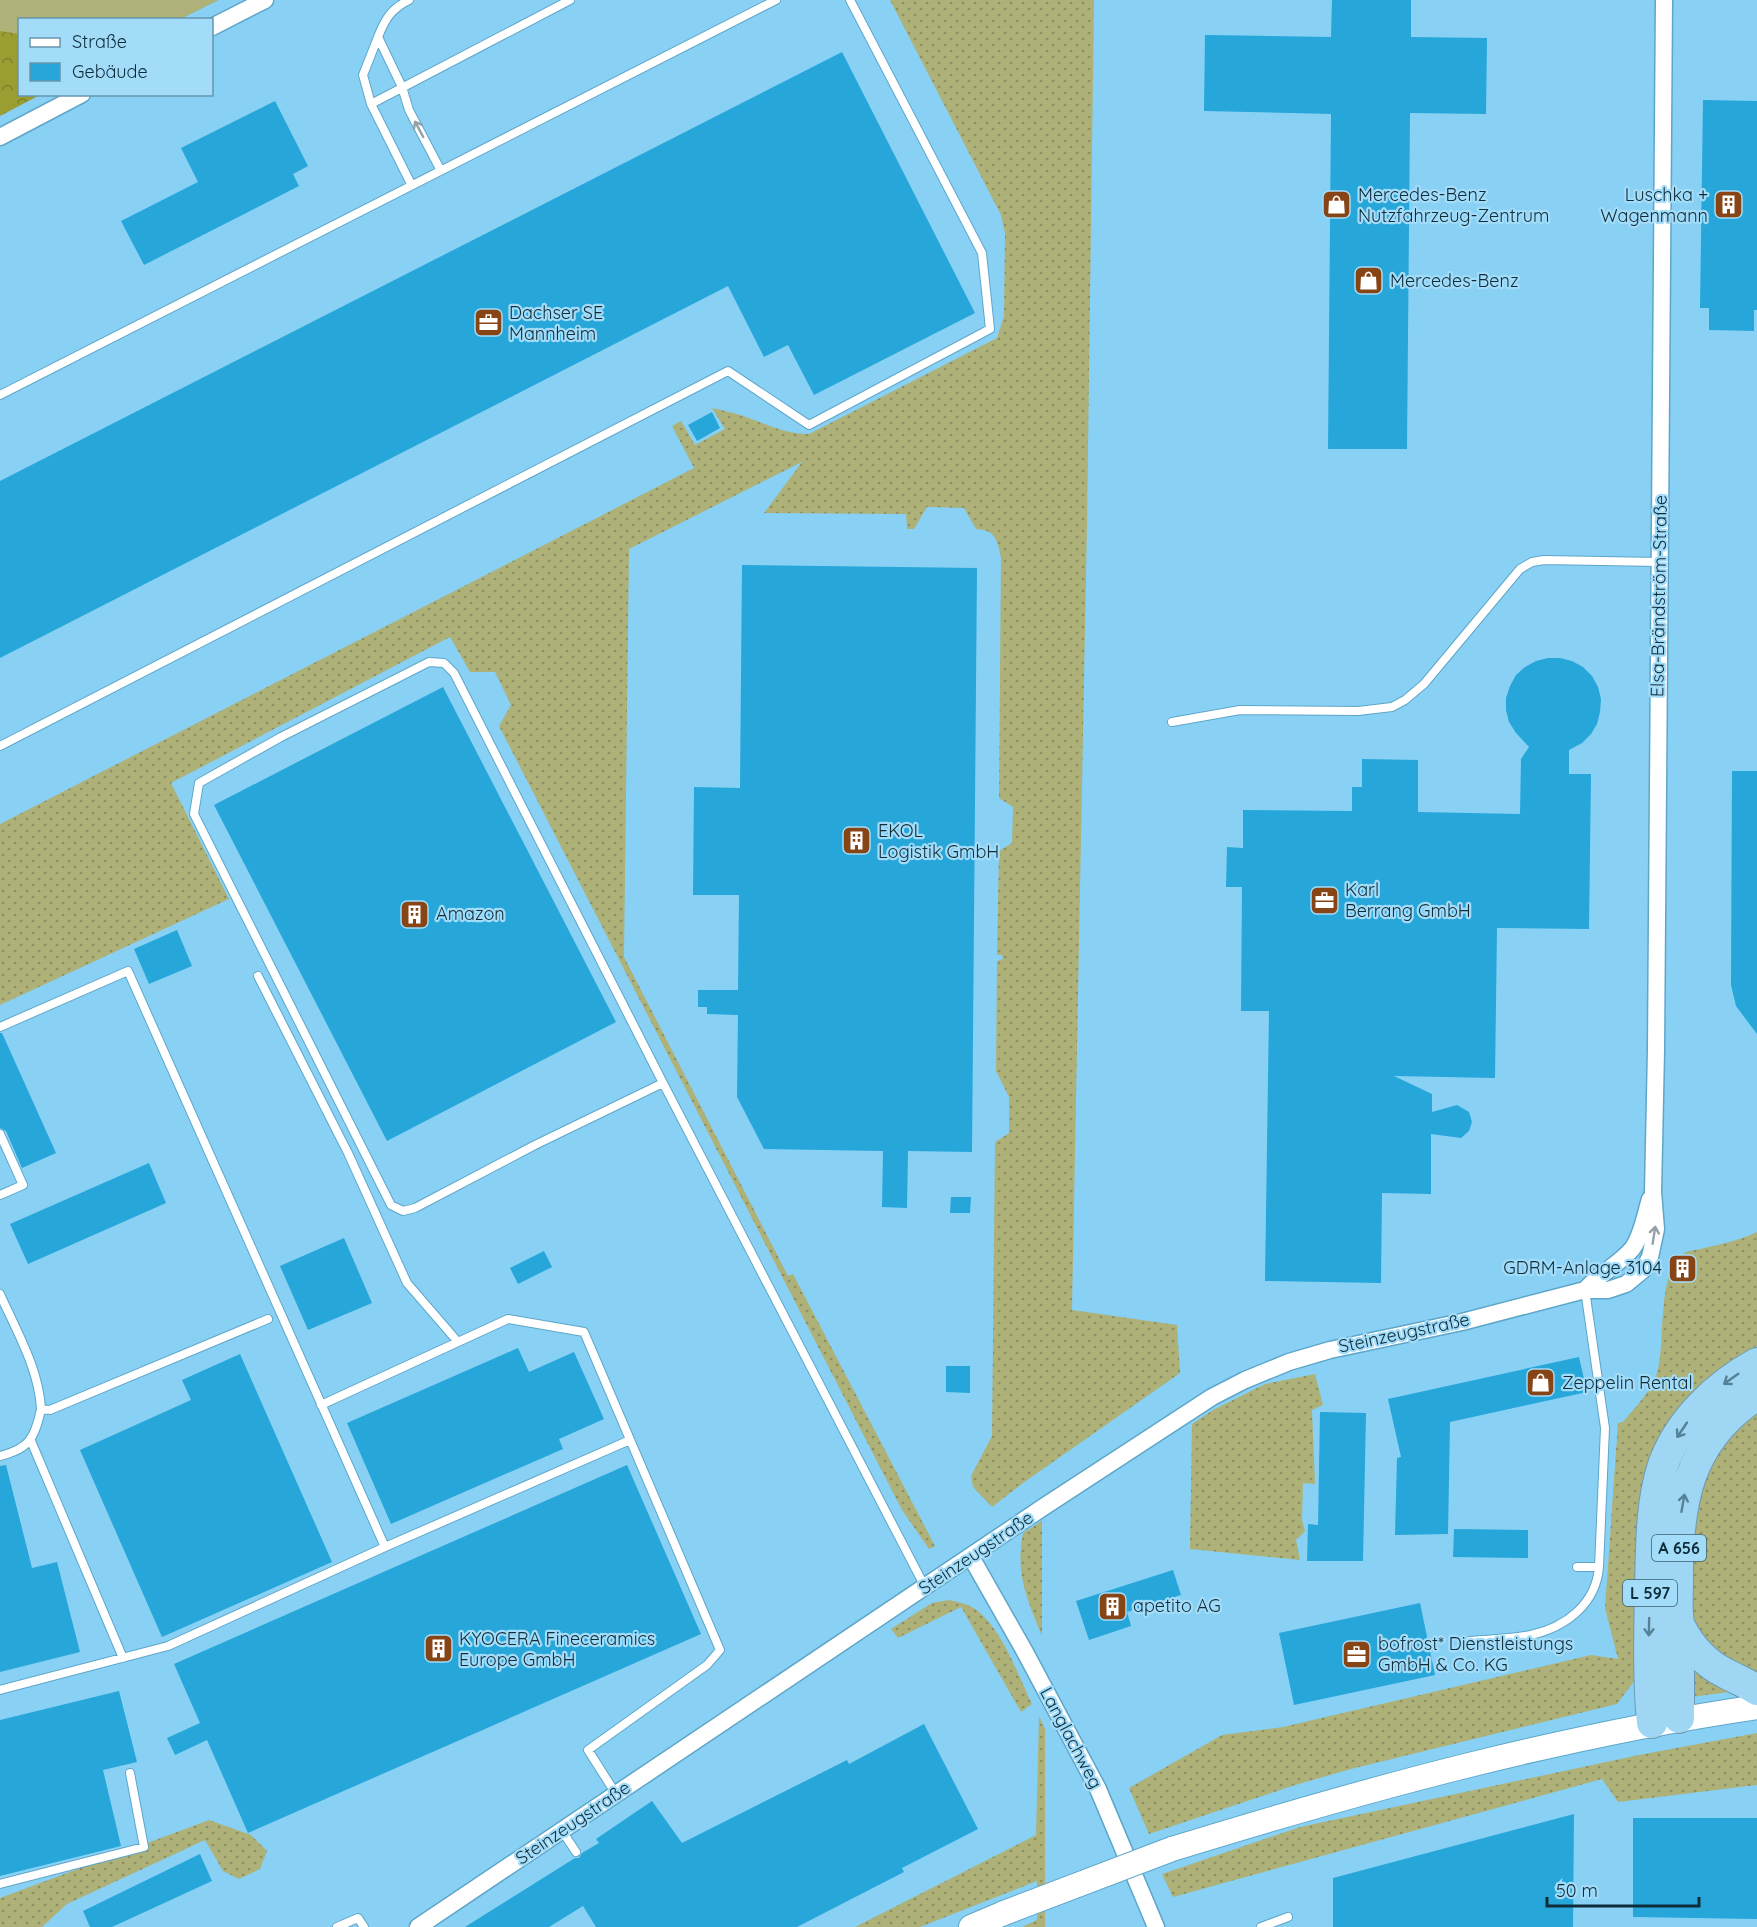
<svg xmlns="http://www.w3.org/2000/svg" width="1757" height="1927" font-family="Quicksand,sans-serif">
  <style>
    .grass { fill: url(#grass-dots) }
    .forest { fill: url(#forest-crowns) }
    .garden { fill: #aeb178 }
    .building { fill: #26a6d9 }
    .lines { fill: none; stroke-linecap: round; stroke-linejoin: round }
    .lane-casing { stroke: #5ea6c9; stroke-width: 10 }
    .street-casing { stroke: #5ea6c9; stroke-width: 19 }
    .secondary-casing { stroke: #5ea6c9; stroke-width: 26 }
    .highway-casing { stroke: #6c9bb3; stroke-width: 32 }
    .lane { stroke: #fff; stroke-width: 8 }
    .street { stroke: #fff; stroke-width: 16 }
    .secondary { stroke: #fff; stroke-width: 24 }
    .highway { stroke: #9fd6f3; stroke-width: 30 }
    .secondary-bridge-casing { stroke: #5ea6c9; stroke-width: 26; stroke-linecap: butt }
    .secondary-bridge { stroke: #fff; stroke-width: 24 }
    .oneway { stroke: #93a0a7 }
    .oneway2 { stroke: #568297 }
    .labels { text-anchor: middle; stroke-width: 4.5; stroke-linejoin: round; paint-order: stroke }
    .shield { fill: #a3dcf9; stroke: #3b6274; stroke-width: 1.5 }
    .shield-label { font-size: 16px; font-weight: bold; fill: #0e2d3b }
    .poi-label { font-size: 18px; fill: #0e2d3b; stroke: #a3dcf9; text-anchor: start }
    .street-label { font-size: 18px; fill: #0e2d3b; stroke: #a3dcf9 }
  </style>
  <defs>
    <pattern id="grass-dots" width="8" height="8" patternUnits="userSpaceOnUse" patternTransform="scale(1.5)"><rect width="8" height="8" fill="#aeb178"/><path d="M2 2h.1M6 6h.1" fill="none" stroke="#8c9064" stroke-width="1.8" stroke-linecap="round"/></pattern>
    <pattern id="forest-crowns" width="20" height="18" patternUnits="userSpaceOnUse" patternTransform="scale(1.5)"><rect width="20" height="18" fill="#9a9e32"/><path d="M2 6a3 3 0 1 1 6 0M12 15a3 3 0 1 1 6 0" fill="none" stroke="#7c812c"/></pattern>
  </defs>
  <rect width="100%" height="100%" fill="#88d1f5"/>
  <path class="grass" d="M 890,0 L 1094,0 L 1087,524 L 1072,1310 L 1177,1325 L 1180,1373 L 1023,1483 L 992,1507 L 973,1487 L 971,1476 L 992,1436 L 995,1142 L 1009,1133 L 1009,1097 L 996,1071 L 997,961 L 1003,959 L 1002,955 L 997,955 L 999,851 L 1012,843 L 1013,807 L 999,798 L 1001,557 C 997,540 996,530 976,529 L 964,508 L 927,507 L 914,529 L 907,529 L 906,514 L 764,513 L 802,462 L 629,549 L 624,957 L 788,1276 L 793,1274 L 935,1546 L 929,1549 L 902,1510 L 499,726 L 511,705 L 495,672 L 470,672 L 450,637 L 171,783 L 229,899 L 0,1005 L 0,824 L 694,468 L 672,426 L 681,421 L 695,445 L 725,429 L 712,408 C 721,410 731,412 740,415 C 763,422 783,434 809,434 L 997,338 L 1004,316 L 1005,233 L 1001,215 Z
    M 1757,1232 L 1757,1346 L 1714,1374 L 1668,1424 L 1635,1680 L 1617,1704 L 1351,1769 L 1292,1786 L 1149,1834 L 1129,1788 L 1222,1735 L 1283,1727 L 1591,1655 L 1618,1659 L 1605,1608 L 1618,1423 L 1623,1422 C 1635,1407 1651,1392 1657,1373 C 1666,1344 1656,1273 1683,1254 C 1688,1250 1698,1250 1704,1248 C 1722,1244 1741,1240 1757,1232 Z
    M 1315,1374 L 1323,1405 L 1312,1410 L 1315,1484 L 1303,1483 L 1302,1520 L 1305,1531 L 1296,1540 L 1300,1560 L 1190,1549 L 1192,1424 L 1213,1410 L 1265,1384 Z
    M 1757,1406 L 1757,1675 L 1718,1659 L 1692,1619 L 1689,1521 L 1703,1468 Z
    M 1042,1521 L 1042,1636 C 1027,1599 1015,1574 1023,1533 Z
    M 949,1600 C 958,1602 968,1604 975,1609 C 1002,1628 1018,1675 1032,1704 L 1021,1712 L 961,1607 L 898,1638 L 891,1629 L 932,1603 Z
    M 1690,1657 L 1729,1692 L 1691,1697 Z
    M 1039,1716 L 1045,1729 L 1045,1927 L 1022,1927 L 1037,1920 L 1037,1881 L 920,1927 L 855,1927 L 1036,1835 Z
    M 1757,1733 L 1757,1785 L 1618,1802 L 1602,1779 L 1173,1897 L 1162,1874 L 1300,1827 L 1639,1755 Z
    M 209,1820 L 251,1835 L 267,1851 L 260,1869 L 239,1879 L 223,1871 L 205,1840 L 67,1904 L 42,1927 L 0,1927 L 0,1898 Z"/>
  <path class="forest" d="M 218,0 L 180,19 L 20,20 L 20,94 L 40,95 L 0,116 L 0,6 Z"/>
  <path class="garden" d="M 0,0 L 218,0 L 180,19 L 20,20 L 19,34 L 0,31 Z"/>
  <path class="building" d="M 1332,0 L 1411,0 L 1411,37 L 1487,38 L 1486,114 L 1410,113 L 1407,449 L 1328,449 L 1331,114 L 1204,111 L 1205,35 L 1331,37 Z
    M 842,52 L 975,313 L 814,395 L 788,345 L 764,357 L 728,286 L 0,658 L 0,481 Z
    M 1703,100 L 1757,101 L 1757,310 L 1754,310 L 1754,331 L 1709,330 L 1709,308 L 1700,308 Z
    M 275,101 L 308,166 L 293,174 L 299,186 L 144,265 L 121,221 L 198,182 L 181,148 Z
    M 712,412 L 720,428 L 697,441 L 688,425 Z
    M 742,565 L 977,568 L 972,1152 L 908,1151 L 907,1208 L 882,1207 L 883,1151 L 764,1149 L 737,1097 L 738,1015 L 707,1014 L 707,1007 L 698,1007 L 698,990 L 738,990 L 739,895 L 693,895 L 694,787 L 740,788 Z
    M 1548,658 L 1560,658 L 1572,661 L 1583,667 L 1592,676 L 1598,687 L 1601,699 L 1600,712 L 1597,724 L 1591,734 L 1582,743 L 1569,750 L 1569,774 L 1591,774 L 1589,929 L 1497,928 L 1495,1078 L 1394,1076 L 1432,1094 L 1432,1112 L 1457,1105 L 1469,1112 L 1472,1122 L 1469,1131 L 1461,1138 L 1431,1134 L 1431,1194 L 1382,1193 L 1381,1283 L 1265,1281 L 1269,1011 L 1241,1011 L 1242,887 L 1226,887 L 1227,847 L 1243,848 L 1243,810 L 1352,811 L 1352,787 L 1362,787 L 1362,759 L 1418,760 L 1418,812 L 1520,814 L 1521,759 L 1529,747 L 1516,733 L 1509,722 L 1506,710 L 1506,698 L 1510,686 L 1516,675 L 1525,667 L 1536,661 Z
    M 443,687 L 616,1022 L 387,1141 L 214,805 Z
    M 1732,771 L 1757,771 L 1757,1034 L 1736,1006 L 1731,985 Z
    M 177,930 L 192,966 L 149,984 L 134,949 Z
    M 0,1033 L 2,1033 L 56,1153 L 22,1168 L 6,1131 L 0,1128 Z
    M 149,1163 L 166,1203 L 28,1264 L 10,1224 Z
    M 951,1197 L 971,1197 L 970,1213 L 950,1213 Z
    M 344,1238 L 372,1303 L 308,1330 L 280,1266 Z
    M 544,1251 L 552,1267 L 518,1284 L 510,1268 Z
    M 518,1348 L 529,1372 L 574,1352 L 604,1419 L 559,1439 L 563,1449 L 391,1524 L 347,1423 Z
    M 240,1354 L 332,1562 L 162,1637 L 80,1450 L 191,1400 L 182,1380 Z
    M 1579,1357 L 1587,1392 L 1450,1422 L 1448,1534 L 1395,1535 L 1397,1458 L 1401,1457 L 1388,1399 Z
    M 946,1366 L 970,1366 L 970,1393 L 946,1392 Z
    M 1320,1412 L 1366,1413 L 1363,1561 L 1307,1561 L 1308,1524 L 1318,1525 Z
    M 6,1465 L 32,1568 L 57,1562 L 80,1652 L 0,1672 L 0,1466 Z
    M 627,1465 L 701,1634 L 248,1833 L 207,1740 L 175,1755 L 167,1738 L 200,1723 L 174,1664 Z
    M 1454,1529 L 1528,1530 L 1528,1558 L 1453,1557 Z
    M 1173,1570 L 1181,1595 L 1127,1612 L 1131,1626 L 1089,1640 L 1076,1601 Z
    M 1420,1603 L 1435,1675 L 1294,1705 L 1279,1633 Z
    M 119,1691 L 137,1762 L 103,1770 L 121,1846 L 0,1876 L 0,1720 Z
    M 924,1724 L 978,1829 L 902,1868 L 904,1872 L 797,1927 L 596,1927 L 583,1906 L 549,1927 L 465,1927 L 575,1858 L 579,1858 L 582,1853 L 599,1843 L 596,1839 L 652,1801 L 682,1843 L 847,1760 L 849,1764 Z
    M 1574,1814 L 1573,1927 L 1333,1927 L 1333,1878 Z
    M 1633,1818 L 1757,1818 L 1757,1919 L 1633,1917 Z
    M 200,1854 L 212,1881 L 112,1927 L 90,1927 L 83,1911 Z"/>
  <g class="lines">
    <defs>
      <path id="lane" d="M 409,0 C 391,9 385,19 378,37 L 402,87 L 409,110 L 440,169
        M 378,37 L 363,75 L 371,104 L 411,184
        M 371,104 L 570,0
        M 0,395 L 776,0
        M 1172,722 L 1240,710 L 1358,711 L 1392,707 L 1405,700 L 1424,684 L 1520,569 L 1532,562 L 1544,560 L 1659,562
        M 0,746 L 728,371 L 809,425 L 990,329 L 982,253 L 850,0
        M 258,976 L 348,1153 L 407,1283 L 458,1342
        M 0,1027 L 128,971 L 385,1547
        M 663,1083 L 454,673 L 444,663 L 429,662 L 281,737 L 199,783 L 194,814 L 391,1205 L 403,1211 L 415,1208 L 535,1145 L 663,1083 L 925,1587
        M 0,1134 L 23,1185 L 0,1195
        M 0,1294 C 16,1330 39,1369 41,1409
        M 321,1405 L 508,1319 L 584,1332 L 720,1650 L 707,1665 L 588,1750 L 616,1794
        M 31,1441 L 123,1658
        M 0,1456 C 29,1449 35,1438 41,1409 L 50,1410 L 268,1319
        M 1577,1567 L 1599,1567 L 1605,1428 L 1585,1290
        M 1470,1641 C 1490,1639 1512,1639 1531,1635 C 1566,1627 1596,1604 1599,1567
        M 0,1690 L 168,1646 L 385,1547 L 630,1440
        M 562,1831 L 576,1852
        M 0,1884 L 144,1847 L 130,1773
        M 337,1927 L 358,1918 L 364,1927
        M 1261,1927 L 1288,1917"/>
      <path id="street" d="M 212,27 L 265,0
        M 0,137 L 82,94
        M 1585,1290 C 1599,1274 1618,1265 1632,1249 C 1642,1236 1645,1215 1650,1199
        M 971,1557 L 1025,1652 L 1098,1789 L 1156,1927
        M 418,1927 L 1045,1506 L 1212,1397 L 1245,1380 L 1289,1362 L 1330,1350 L 1462,1322 L 1585,1290 L 1608,1290 L 1626,1284 L 1643,1270 L 1650,1257 L 1656,1229 L 1653,1192 L 1656,1050 L 1664,0"/>
      <path id="secondary" d="M 1172,1849 C 1364,1790 1559,1736 1757,1707
        M 971,1927 L 1004,1913"/>
      <path id="highway" d="M 1757,1395 C 1687,1440 1677,1505 1678,1583 C 1678,1594 1676,1619 1681,1628 C 1690,1646 1706,1664 1725,1673 C 1736,1679 1746,1683 1757,1690
        M 1679,1718 L 1679,1626
        M 1652,1723 C 1648,1679 1649,1636 1650,1591 C 1651,1550 1650,1504 1663,1465 C 1679,1420 1717,1385 1757,1363"/>
    </defs>
    <use href="#lane" class="lane-casing"/>
    <use href="#street" class="street-casing"/>
    <use href="#secondary" class="secondary-casing"/>
    <use href="#highway" class="highway-casing"/>
    <use href="#lane" class="lane"/>
    <use href="#street" class="street"/>
    <use href="#secondary" class="secondary"/>
    <use href="#highway" class="highway"/>
    <defs>
      <path id="secondary-bridge" d="M 1004,1913 L 1172,1849"/>
    </defs>
    <use href="#secondary-bridge" class="secondary-bridge-casing"/>
    <use href="#secondary-bridge" class="secondary-bridge"/>
  </g>
  <defs><path id="oneway-shaft" d="M-6 0H5M1.5-3L5.5 0L1.5 3" fill="none" stroke-width="1.6" stroke-linecap="round" stroke-linejoin="round" transform="scale(1.5)"/></defs>
  <g class="oneway">
    <use href="#oneway-shaft" transform="translate(419 129) rotate(-118)"/>
    <use href="#oneway-shaft" transform="translate(1654 1235) rotate(-81)"/>
  </g>
  <g class="oneway2">
    <use href="#oneway-shaft" transform="translate(1731 1379) rotate(145)"/>
    <use href="#oneway-shaft" transform="translate(1682 1430) rotate(124)"/>
    <use href="#oneway-shaft" transform="translate(1683 1503) rotate(-80)"/>
    <use href="#oneway-shaft" transform="translate(1649 1627) rotate(91)"/>
  </g>
  <defs>
    <symbol id="shop-square" viewBox="-11 -11 22 22"><rect x="-9" y="-9" width="18" height="18" rx="4" fill="#874415" stroke="#a3dcf9"/><path d="M-5-2.5h2.3a2.7 3.5 0 0 1 5.4 0H5L5.5 6h-11ZM-1.5-2.5h3a1.5 2.3 0 0 0-3 0Z" fill="#fff"/></symbol>
    <symbol id="building-square" viewBox="-11 -11 22 22"><rect x="-9" y="-9" width="18" height="18" rx="4" fill="#874415" stroke="#a3dcf9"/><path d="M-4-6H4V6H1V3H-1V6H-4ZM-2.5-4.3h1.7v1.8h-1.7ZM.8-4.3h1.7v1.8H.8ZM-2.5-1h1.7V.8h-1.7ZM.8-1h1.7V.8H.8Z" fill="#fff"/></symbol>
    <symbol id="office-square" viewBox="-11 -11 22 22"><rect x="-9" y="-9" width="18" height="18" rx="4" fill="#874415" stroke="#a3dcf9"/><path d="M-6-3h4V-5.5h4V-3h4V5H-6ZM-1-4.5V-3h2v-1.5ZM-6 0V1H6V0Z" fill="#fff"/></symbol>
  </defs>
  <g fill-rule="evenodd">
    <use href="#shop-square" x="1320" y="188" width="33" height="33"/>
    <use href="#building-square" x="1712" y="188" width="33" height="33"/>
    <use href="#shop-square" x="1352" y="264" width="33" height="33"/>
    <use href="#office-square" x="472" y="306" width="33" height="33"/>
    <use href="#building-square" x="840" y="824" width="33" height="33"/>
    <use href="#office-square" x="1308" y="884" width="33" height="33"/>
    <use href="#building-square" x="398" y="898" width="33" height="33"/>
    <use href="#building-square" x="1666" y="1252" width="33" height="33"/>
    <use href="#shop-square" x="1524" y="1366" width="33" height="33"/>
    <use href="#building-square" x="1096" y="1590" width="33" height="33"/>
    <use href="#building-square" x="422" y="1632" width="33" height="33"/>
    <use href="#office-square" x="1340" y="1638" width="33" height="33"/>
  </g>
  <g class="labels">
    <g class="shield">
      <rect x="1652" y="1535" width="54" height="26" rx="4.5"/>
      <rect x="1623" y="1580" width="54" height="26" rx="4.5"/>
    </g>
    <g class="shield-label">
      <text x="1679" y="1554">A 656</text>
      <text x="1650" y="1599">L 597</text>
    </g>
    <g class="poi-label">
      <text x="1358" y="201">Mercedes-Benz<tspan x="1358" dy="21">Nutzfahrzeug-Zentrum</tspan></text>
      <text x="1708" y="201" text-anchor="end">Luschka +<tspan x="1708" dy="21">Wagenmann</tspan></text>
      <text x="1390" y="287">Mercedes-Benz</text>
      <text x="509" y="319">Dachser SE<tspan x="509" dy="21">Mannheim</tspan></text>
      <text x="878" y="837">EKOL<tspan x="878" dy="21">Logistik GmbH</tspan></text>
      <text x="1345" y="896">Karl<tspan x="1345" dy="21">Berrang GmbH</tspan></text>
      <text x="436" y="920">Amazon</text>
      <text x="1662" y="1274" text-anchor="end">GDRM-Anlage 3104</text>
      <text x="1562" y="1389">Zeppelin Rental</text>
      <text x="1133" y="1612">apetito AG</text>
      <text x="459" y="1645">KYOCERA Fineceramics<tspan x="459" dy="21">Europe GmbH</tspan></text>
      <text x="1378" y="1650">bofrost* Dienstleistungs<tspan x="1378" dy="21">GmbH &amp; Co. KG</tspan></text>
    </g>
    <g class="street-label">
      <text transform="translate(1659 596) rotate(-89)" y="6">Elsa-Brändström-Straße</text>
      <text transform="translate(1404 1333) rotate(-12)" y="6">Steinzeugstraße</text>
      <text transform="translate(976 1553) rotate(-34)" y="6">Steinzeugstraße</text>
      <text transform="translate(1071 1738) rotate(62)" y="6">Langlachweg</text>
      <text transform="translate(573 1823) rotate(-34)" y="6">Steinzeugstraße</text>
    </g>
  </g>
  <rect x="18" y="18" width="195" height="78" fill="#a3dcf9" stroke="#6796ad" stroke-width="1.5"/>
  <rect x="30" y="38" width="30" height="9" fill="#ffffff" stroke="#6796ad" stroke-width="1.5"/>
  <text x="72" y="48" font-size="18" fill="#0e2d3b">Straße</text>
  <rect x="30" y="63" width="30" height="18" fill="#26a6d9" stroke="#6796ad" stroke-width="1.5"/>
  <text x="72" y="78" font-size="18" fill="#0e2d3b">Gebäude</text>
  <path d="M1547 1897v9h152v-9" fill="none" stroke="#0e2d3b" stroke-width="3"/>
  <text x="1556" y="1897" font-size="18" fill="#0e2d3b" stroke="#a3dcf9" stroke-width="4.5" paint-order="stroke">50 m</text>
</svg>
